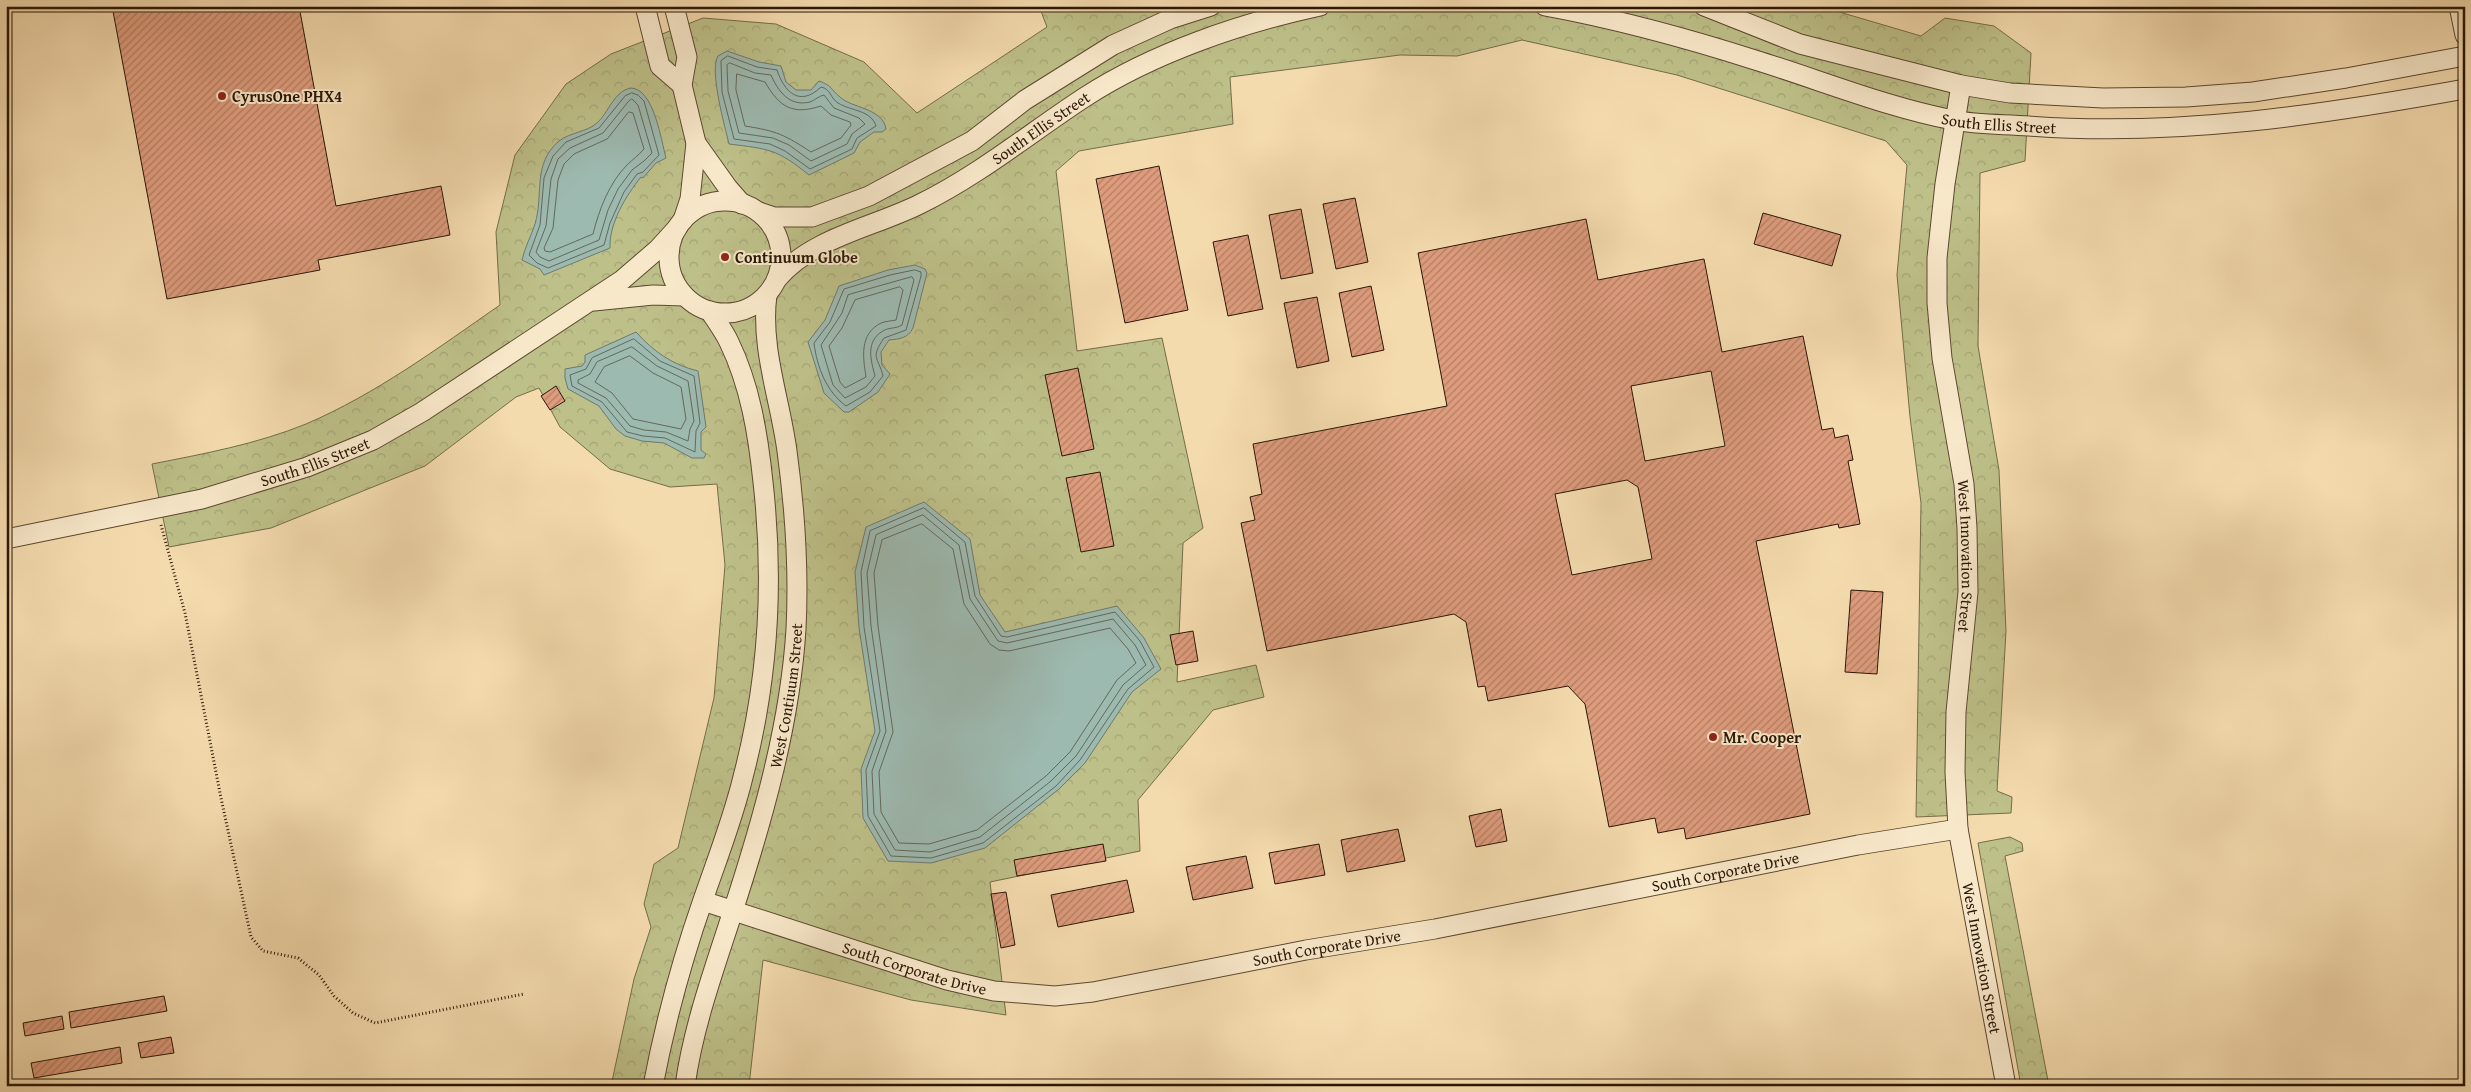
<svg xmlns="http://www.w3.org/2000/svg" width="2471" height="1092" font-family="'Gentium Book Plus',serif">
  <style>
    .park { fill: url(#park-crowns); stroke: #746c47 }
    .water { fill: #9dbab1; stroke: #6f796c }
    .lines { fill: none; stroke-linecap: round; stroke-linejoin: round }
    .shore { stroke: #64685b; stroke-width: 1 }
    .building { fill: url(#building-hatch); stroke: #2b1705; fill-rule: evenodd }
    .minor-casing { stroke: #5d482f; stroke-width: 21 }
    .path { stroke: #2b1705; stroke-width: 3; stroke-dasharray: 1 2.5; stroke-linecap: butt }
    .minor { stroke: #f8e8ca; stroke-width: 19 }
    .poi-dot { fill: #8f2418; stroke: #f8e8ca; stroke-width: 2 }
    .labels { text-anchor: middle; stroke-width: 4; stroke-linejoin: round; paint-order: stroke }
    .poi-label { font-size: 16px; font-weight: bold; fill: #2b1705; stroke: #f8e8ca; text-anchor: start }
    .street-label { font-size: 16px; fill: #2b1705; stroke: #f8e8ca }
  </style>
  <defs>
    <pattern id="park-crowns" width="20" height="18" patternUnits="userSpaceOnUse" patternTransform="scale(1.25)"><rect width="20" height="18" fill="#bec089"/><path d="M2 6a3 3 0 1 1 6 0M12 15a3 3 0 1 1 6 0" fill="none" stroke="#a3a475"/></pattern>
    <pattern id="building-hatch" width="6" height="6" patternUnits="userSpaceOnUse" patternTransform="scale(1.25)"><rect width="6" height="6" fill="#de9c7d"/><path d="M-1 1l2-2M0 6l6-6M5 7l2-2" fill="none" stroke="#b47e64"/></pattern>
  </defs>
  <rect width="100%" height="100%" fill="#f4dbae"/>
  <filter id="stains"><feTurbulence type="fractalNoise" baseFrequency=".004" numOctaves="4"/><feColorMatrix values="0 0 0 0 .2 0 0 0 0 .09 0 0 0 0 .02 0 0 0 .5 -.17"/></filter>
  <radialGradient id="worn" r=".72"><stop offset=".6" stop-color="#630" stop-opacity="0"/><stop offset="1" stop-color="#630" stop-opacity=".3"/></radialGradient>
  <path class="park" d="M 1039,6 L 1819,6 L 1921,36 L 1945,18 L 1994,26 L 2031,53 L 2025,161 L 1980,173 L 1978,346 L 1999,470 L 2006,631 L 1997,791 L 2012,797 L 2011,813 L 1916,817 L 1921,503 L 1910,417 L 1897,275 L 1907,165 L 1886,141 L 1677,75 L 1522,40 L 1457,56 L 1400,55 L 1230,77 L 1233,124 L 1079,151 L 1056,171 L 1077,351 L 1162,338 L 1203,528 L 1183,543 L 1177,682 L 1256,665 L 1264,697 L 1213,710 L 1138,800 L 1140,851 L 990,882 L 1006,1015 L 911,1000 L 763,960 L 749,1086 L 611,1086 L 634,979 L 651,927 L 644,904 L 654,864 L 678,848 L 714,698 L 725,565 L 717,484 L 670,487 L 610,469 L 560,427 L 539,388 L 516,397 L 425,466 L 271,528 L 169,547 L 152,464 C 203,454 257,444 306,424 C 376,394 438,348 500,305 L 496,232 L 515,155 L 566,84 L 611,54 L 703,18 L 776,24 L 864,62 L 917,113 L 1047,27 Z
    M 2010,837 L 2022,843 L 2023,851 L 2005,856 L 2049,1086 L 2021,1086 L 1978,843 Z"/>
  <path class="water" d="M 727,51 L 759,62 L 781,66 L 786,82 L 796,90 L 811,90 L 819,81 C 833,86 830,89 840,97 C 851,108 883,108 886,129 L 882,132 L 874,132 L 860,142 L 854,153 L 809,175 C 777,149 769,149 729,144 C 725,127 709,70 718,56 Z
    M 631,88 C 654,89 661,140 666,158 L 656,163 L 643,178 L 641,177 C 626,196 609,223 610,248 L 544,275 L 540,269 L 522,260 C 525,247 531,236 535,224 C 544,194 532,164 559,141 C 571,132 587,132 597,123 C 609,112 614,91 631,88 Z
    M 915,265 L 925,269 L 927,273 L 913,328 C 908,338 900,339 889,340 L 881,352 L 882,365 L 890,374 L 878,392 L 849,412 L 844,412 L 824,393 L 808,342 L 825,320 L 839,286 L 888,270 Z
    M 636,332 C 654,352 673,365 698,371 L 706,427 L 701,432 L 701,450 L 706,454 L 704,458 L 692,458 L 664,443 L 642,441 L 625,436 L 616,429 L 599,406 L 568,389 L 565,378 L 565,369 L 582,366 L 585,362 L 585,355 Z
    M 924,502 L 970,539 L 980,595 L 1005,632 L 1117,606 L 1144,638 L 1161,669 L 1132,692 L 1085,763 L 1059,789 L 985,848 L 931,863 L 888,861 L 863,818 L 861,769 L 875,731 L 859,628 L 855,572 L 866,527 Z"/>
  <g class="lines">
    <path class="shore" d="M 728,56 L 757,67 L 777,70 C 784,91 799,108 821,87 C 831,89 830,98 838,103 C 851,111 871,110 876,126 L 857,138 L 852,149 L 810,169 L 785,151 L 770,144 L 734,139 L 722,92 L 721,61 Z
      M 730,63 L 755,73 L 771,75 C 778,91 789,107 810,102 C 815,100 819,96 824,95 L 834,108 L 859,118 L 865,124 L 852,134 L 847,144 L 811,161 L 789,145 L 773,138 L 739,133 L 728,91 L 727,65 Z
      M 737,74 L 765,82 C 780,108 793,115 821,106 L 831,115 L 850,122 L 851,125 L 841,138 L 811,152 C 785,135 777,131 745,126 L 736,90 Z
      M 632,93 L 638,95 L 644,101 L 659,155 L 643,172 L 637,174 L 624,192 L 610,223 L 604,245 L 548,268 L 537,263 L 529,255 L 540,225 L 544,178 L 553,156 L 566,142 L 599,128 L 625,96 Z
      M 632,99 L 638,105 L 652,153 L 644,161 L 632,170 L 618,189 L 608,210 L 599,240 L 549,261 L 540,257 L 536,252 L 546,226 L 551,179 L 558,159 L 570,148 L 603,133 L 628,102 Z
      M 629,112 L 633,113 L 644,149 C 638,156 633,159 627,165 C 609,183 599,210 593,234 L 550,252 L 545,251 L 544,248 L 553,228 L 558,180 L 564,164 L 574,154 L 607,139 Z
      M 915,270 L 921,272 L 921,276 L 906,330 L 884,338 C 870,359 878,356 883,376 L 870,392 L 846,406 C 826,391 817,367 814,343 L 830,322 L 844,289 L 890,275 Z
      M 912,277 L 914,280 L 902,325 C 896,329 889,327 883,331 C 865,341 871,361 875,376 L 866,387 L 845,398 L 833,385 L 821,345 L 842,313 L 848,295 Z
      M 900,287 L 903,290 L 896,320 C 892,321 886,321 881,323 C 859,334 863,358 866,377 L 845,388 L 840,382 L 829,346 L 842,328 L 855,300 Z
      M 634,339 L 660,361 L 694,376 L 700,423 L 696,431 L 695,452 L 665,438 L 643,436 L 627,432 L 602,402 L 572,386 L 570,375 L 586,369 L 592,358 Z
      M 632,347 L 657,366 L 688,381 L 694,421 L 690,429 L 688,441 L 666,432 L 644,430 L 630,426 L 606,398 L 578,383 L 578,380 L 590,374 L 597,362 Z
      M 630,356 L 653,373 L 681,387 L 686,419 L 681,429 L 633,419 L 612,393 L 595,382 L 604,367 Z
      M 924,508 L 965,542 L 975,596 L 1001,636 L 1007,637 L 1115,612 L 1140,641 L 1154,667 L 1128,689 L 1080,760 L 1056,786 L 983,843 L 931,858 L 891,856 L 868,816 L 866,770 L 880,731 L 864,627 L 861,572 L 870,531 Z
      M 923,515 L 959,545 L 970,599 L 998,641 L 1007,643 L 1113,619 L 1135,645 L 1146,665 L 1123,685 L 1076,756 L 1051,781 L 980,837 L 930,852 L 895,850 L 874,814 L 872,771 L 886,731 L 871,626 L 867,573 L 876,535 Z
      M 922,524 L 953,549 L 964,604 L 990,644 L 999,650 L 1009,651 L 1110,628 L 1128,649 L 1136,663 L 1117,680 L 1070,752 L 1046,776 L 977,830 L 929,844 L 899,843 L 881,812 L 879,772 L 893,732 L 878,626 L 874,573 L 882,540 Z"/>
  </g>
  <path class="building" d="M 112,6 L 299,6 L 336,206 L 441,186 L 450,235 L 318,260 L 320,270 L 167,299 Z
    M 1159,166 L 1188,310 L 1125,323 L 1096,179 Z
    M 1355,198 L 1368,262 L 1336,269 L 1323,204 Z
    M 1301,209 L 1313,273 L 1281,279 L 1269,215 Z
    M 1763,213 L 1841,235 L 1832,266 L 1754,244 Z
    M 1586,219 L 1598,280 L 1704,259 L 1722,352 L 1803,336 L 1822,430 L 1833,428 L 1835,438 L 1848,435 L 1853,460 L 1848,461 L 1860,524 L 1839,528 L 1838,524 L 1756,541 L 1810,814 L 1686,839 L 1684,828 L 1658,833 L 1655,818 L 1609,827 L 1585,704 L 1568,686 L 1488,701 L 1485,686 L 1478,687 L 1466,622 L 1454,614 L 1267,651 L 1241,523 L 1255,520 L 1250,497 L 1262,494 L 1253,444 L 1447,406 L 1418,253 ZM 1711,371 L 1725,446 L 1645,461 L 1631,386 ZM 1627,480 L 1638,487 L 1652,559 L 1572,575 L 1555,494 Z
    M 1248,235 L 1263,309 L 1228,316 L 1213,242 Z
    M 1371,286 L 1384,350 L 1352,357 L 1339,293 Z
    M 1317,297 L 1329,361 L 1297,368 L 1284,303 Z
    M 1078,368 L 1094,449 L 1062,456 L 1045,375 Z
    M 556,386 L 565,401 L 550,410 L 541,396 Z
    M 1100,472 L 1114,546 L 1081,552 L 1066,478 Z
    M 1851,590 L 1883,592 L 1877,674 L 1845,672 Z
    M 1193,631 L 1198,661 L 1176,665 L 1170,635 Z
    M 1501,809 L 1507,841 L 1476,847 L 1469,816 Z
    M 1398,829 L 1405,861 L 1347,872 L 1341,840 Z
    M 1103,844 L 1106,861 L 1017,876 L 1014,860 Z
    M 1319,844 L 1325,875 L 1275,884 L 1269,853 Z
    M 1246,856 L 1253,888 L 1193,900 L 1186,867 Z
    M 1127,880 L 1134,912 L 1058,927 L 1051,895 Z
    M 1006,892 L 1015,945 L 1001,948 L 991,894 Z
    M 164,996 L 167,1011 L 71,1028 L 69,1012 Z
    M 62,1016 L 64,1029 L 25,1036 L 23,1023 Z
    M 171,1037 L 174,1053 L 141,1058 L 138,1043 Z
    M 120,1047 L 122,1063 L 34,1078 L 31,1063 Z"/>
  <g class="lines">
    <defs>
      <g id="minor">
        <path d="M 645,6 L 660,66 L 682,85"/>
        <path d="M 674,6 L 687,57 L 682,85 L 696,143 L 690,199 L 683,220"/>
        <path id="s1" d="M 1545,6 C 1616,19 1686,38 1755,60 C 1820,80 1886,107 1953,120 C 1978,125 2004,124 2029,126 C 2176,137 2321,115 2465,89"/>
        <path d="M 1704,6 L 1800,44 L 1961,85 L 2010,93 L 2103,98 L 2186,97 L 2253,92 L 2346,78 L 2465,56"/>
        <path d="M 2459,6 L 2465,35"/>
        <path id="s2" d="M 1961,85 L 1945,184 L 1937,258 L 1937,303 L 1942,358 L 1964,484 L 1967,528 L 1968,592 L 1956,712 L 1955,772 L 1958,829 L 2006,1086"/>
        <path d="M 696,143 L 728,188 L 742,204"/>
        <circle cx="725" cy="257" r="56"/>
        <path d="M 759,212 L 774,217 L 812,217 L 869,196 L 972,141 L 1025,100 L 1113,45 L 1170,19 L 1211,6"/>
        <path id="s3" d="M 777,279 C 813,237 872,228 920,204 C 979,175 1030,133 1085,97 C 1153,53 1241,23 1320,6"/>
        <path d="M 594,301 L 653,295 L 684,296"/>
        <path id="s4" d="M 6,539 L 202,499 L 307,467 L 373,440 L 422,412 L 622,280 L 658,249 L 678,227"/>
        <path id="s5" d="M 703,901 L 947,980 L 994,991 L 1055,996 L 1093,992 L 1306,950 L 1435,929 L 1858,845 L 1958,829"/>
        <path d="M 653,1086 C 665,1023 682,960 703,900 C 717,859 733,819 743,777 C 768,682 774,580 763,482 C 758,434 750,385 729,342 C 724,331 716,321 710,311"/>
        <path id="s6" d="M 685,1086 C 693,1027 714,970 732,914 C 762,822 790,726 796,629 C 799,570 795,510 787,451 C 780,399 760,347 767,295"/>
      </g>
    </defs>
    <use href="#minor" class="minor-casing"/>
    <path class="path" d="M 161,525 L 185,613 L 221,798 L 251,937 L 263,951 L 298,958 L 319,975 L 334,996 L 353,1013 L 375,1023 L 524,994"/>
    <use href="#minor" class="minor"/>
  </g>
  <g class="poi-dot">
    <circle cx="222" cy="96" r="5"/>
    <circle cx="725" cy="257" r="5"/>
    <circle cx="1713" cy="737" r="5"/>
  </g>
  <g class="labels">
    <g class="poi-label">
      <text x="232" y="102">CyrusOne PHX4</text>
      <text x="735" y="263">Continuum Globe</text>
      <text x="1723" y="743">Mr. Cooper</text>
    </g>
    <g class="street-label">
      <text dy="6" stroke="none"><textPath href="#s1" startOffset="470">South Ellis Street</textPath></text>
      <text dy="6" stroke="none"><textPath href="#s3" startOffset="306">South Ellis Street</textPath></text>
      <text dy="6" stroke="none"><textPath href="#s4" startOffset="319">South Ellis Street</textPath></text>
      <text dy="6" stroke="none"><textPath href="#s2" startOffset="475">West Innovation Street</textPath></text>
      <text dy="6" stroke="none"><textPath href="#s6" startOffset="404">West Contiuum Street</textPath></text>
      <text dy="6" stroke="none"><textPath href="#s5" startOffset="1048">South Corporate Drive</textPath></text>
      <text dy="6" stroke="none"><textPath href="#s5" startOffset="642">South Corporate Drive</textPath></text>
      <text dy="6" stroke="none"><textPath href="#s2" startOffset="880">West Innovation Street</textPath></text>
      <text dy="6" stroke="none"><textPath href="#s5" startOffset="222">South Corporate Drive</textPath></text>
    </g>
  </g>
  <rect width="2471" height="1092" fill="none" stroke="#f4dbae" stroke-width="25"/>
  <rect x="8" y="8" width="2456" height="1077" fill="none" stroke="#2b1705" stroke-width="2.5"/>
  <rect x="12" y="12" width="2446" height="1067" fill="none" stroke="#2b1705"/>
  <rect width="100%" height="100%" filter="url(#stains)"/>
  <rect width="100%" height="100%" fill="url(#worn)"/>
</svg>
